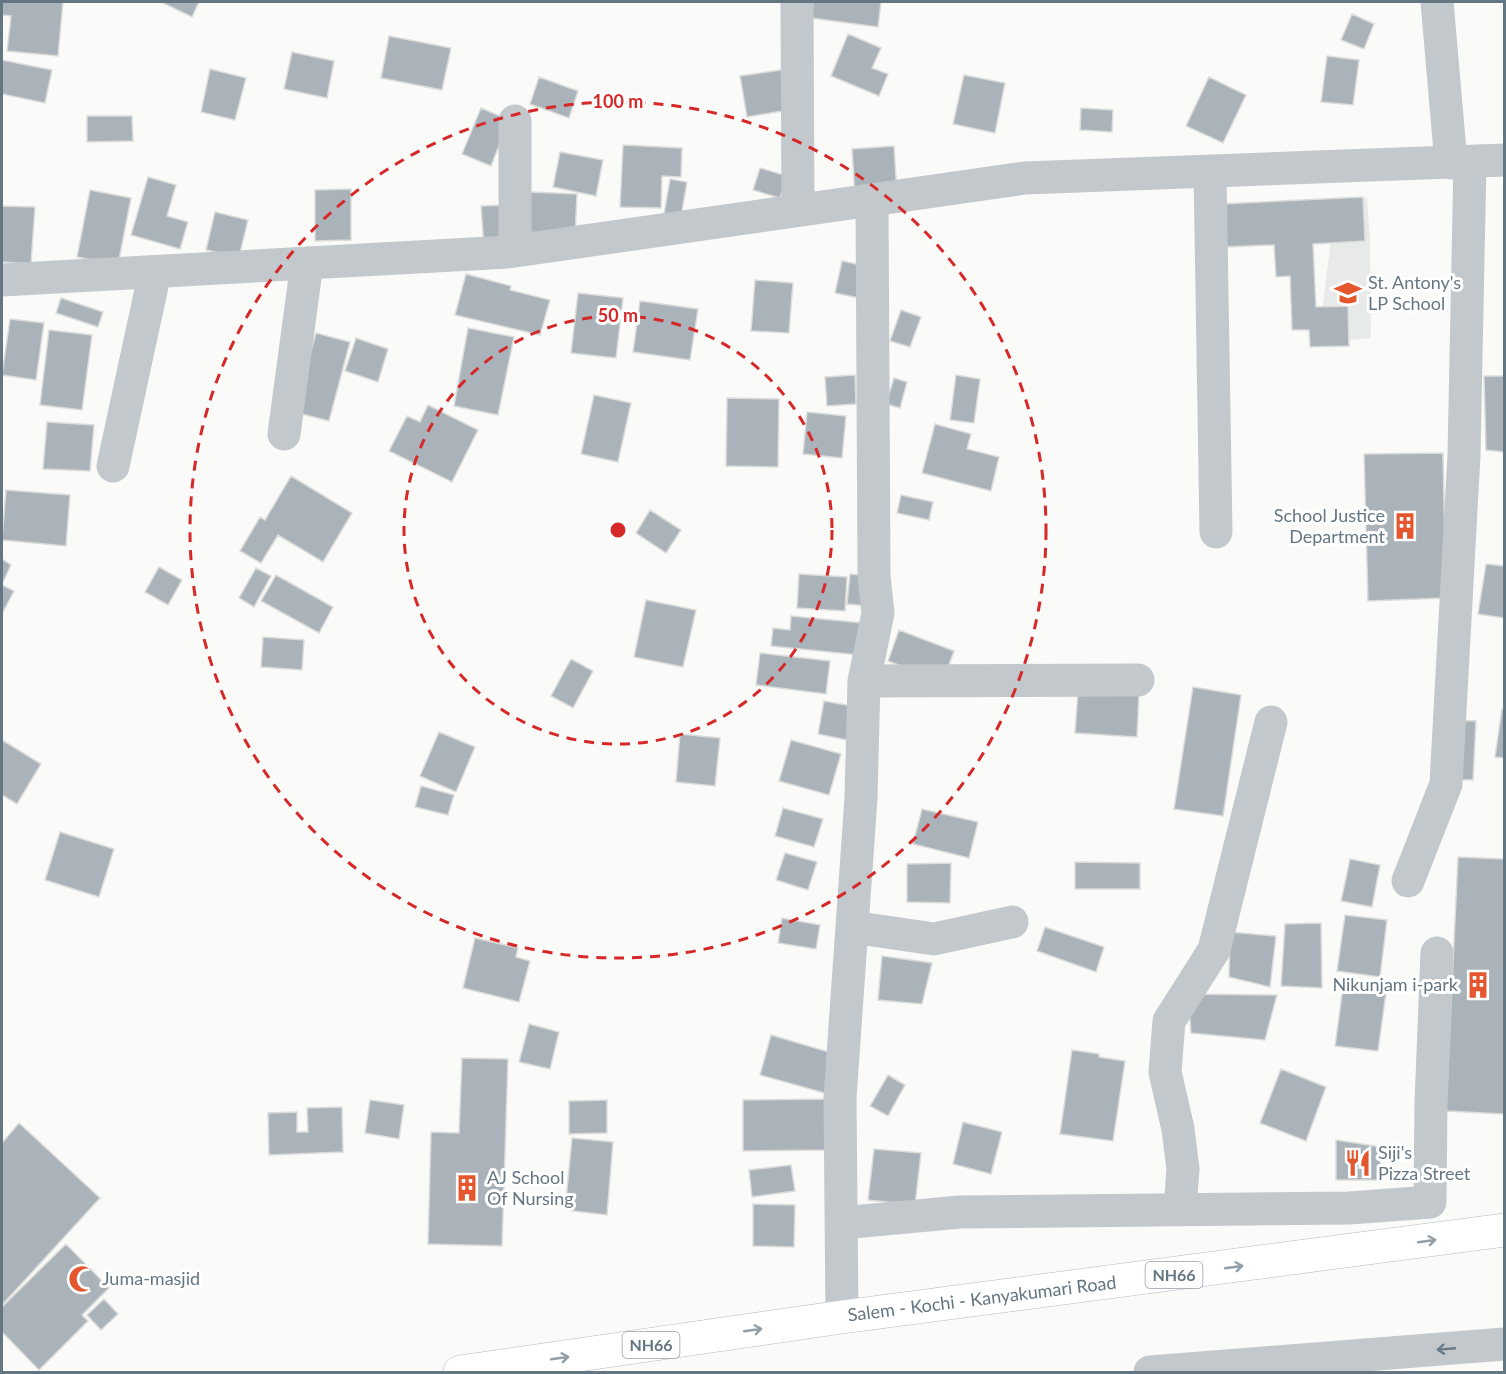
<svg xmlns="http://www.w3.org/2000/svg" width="1506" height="1374" font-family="Lato,sans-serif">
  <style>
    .built { fill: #e8e9e9 }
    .building { fill: #aab3b9; stroke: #dcdcda; stroke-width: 1.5 }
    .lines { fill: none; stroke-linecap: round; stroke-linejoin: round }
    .highway-casing { stroke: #b4b9bd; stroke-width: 34 }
    .minor { stroke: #c3c8cc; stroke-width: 33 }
    .highway { stroke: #fff; stroke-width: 33 }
    .oneway { stroke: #939fa8 }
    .oneway2 { stroke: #6a7a87 }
    .ring { fill: none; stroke: #d62828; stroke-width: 3; stroke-dasharray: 10 8 }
    .labels { text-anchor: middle; stroke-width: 6; stroke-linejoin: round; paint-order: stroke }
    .shield { fill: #fff; stroke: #939fa8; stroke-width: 1.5 }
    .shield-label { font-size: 16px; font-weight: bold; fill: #657683 }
    .poi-label { font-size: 18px; fill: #657683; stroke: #fff; text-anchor: start }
    .street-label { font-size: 18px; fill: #657683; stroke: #fff }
    .centre { fill: #d62828; stroke: #fff; stroke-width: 3 }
    .ring-label { font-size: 18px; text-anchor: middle; font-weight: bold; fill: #d62828; stroke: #fff; stroke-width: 6; stroke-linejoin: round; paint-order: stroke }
  </style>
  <rect width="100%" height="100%" fill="#fafaf8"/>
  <path class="built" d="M 1367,198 L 1370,240 L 1371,338 L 1318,344 L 1331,240 L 1229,248 L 1222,207 Z"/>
  <path class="building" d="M 2,2 L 63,2 L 58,56 L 7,51 L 11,16 L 2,15 Z
    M 164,2 L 199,2 L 192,17 L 163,3 Z
    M 813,2 L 881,2 L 878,27 L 811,18 Z
    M 1352,14 L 1374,24 L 1364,49 L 1341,40 Z
    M 848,34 L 881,48 L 872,68 L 888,74 L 879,96 L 831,76 Z
    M 389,36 L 451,48 L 442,90 L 381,78 Z
    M 292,52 L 334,61 L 327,98 L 284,89 Z
    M 1327,56 L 1359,60 L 1353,105 L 1321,102 Z
    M 2,60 L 52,70 L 45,103 L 2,94 Z
    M 210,69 L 246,78 L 235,120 L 201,112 Z
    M 787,69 L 794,109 L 747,117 L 740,76 Z
    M 964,75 L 1005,83 L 995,133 L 953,124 Z
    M 539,77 L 578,91 L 569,118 L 530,104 Z
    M 1209,77 L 1246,95 L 1223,143 L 1186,126 Z
    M 481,108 L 509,120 L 491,166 L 462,154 Z
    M 1081,108 L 1113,110 L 1112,132 L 1080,130 Z
    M 87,116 L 132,116 L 133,141 L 87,142 Z
    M 623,145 L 682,148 L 681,177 L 662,176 L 661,208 L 620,207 Z
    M 894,146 L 897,193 L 855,197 L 852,149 Z
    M 560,152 L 603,160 L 596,196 L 553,187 Z
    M 760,168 L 787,176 L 780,198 L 753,190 Z
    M 148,177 L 176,185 L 167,216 L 188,222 L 180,249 L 131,235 Z
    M 670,179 L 687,182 L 681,217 L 664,214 Z
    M 351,189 L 351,240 L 315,241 L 315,190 Z
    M 90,190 L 131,198 L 118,265 L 77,257 Z
    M 530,192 L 577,194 L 575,236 L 528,234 Z
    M 1363,197 L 1365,241 L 1313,244 L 1316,307 L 1348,306 L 1349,346 L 1310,347 L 1309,330 L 1292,330 L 1290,276 L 1276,277 L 1274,245 L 1222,247 L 1220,204 Z
    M 505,205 L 508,247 L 484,248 L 481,206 Z
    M 2,206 L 35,207 L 31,264 L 2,262 Z
    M 215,212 L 248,220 L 239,257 L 206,250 Z
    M 842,261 L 866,266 L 859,298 L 835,293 Z
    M 466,274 L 511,286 L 510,290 L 550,300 L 540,335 L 455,315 Z
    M 755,280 L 793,283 L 789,333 L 751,331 Z
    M 578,293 L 623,298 L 616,358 L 571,353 Z
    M 61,298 L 103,312 L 98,327 L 56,313 Z
    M 640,301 L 698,309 L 690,360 L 633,352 Z
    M 901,310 L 921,317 L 910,347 L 890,341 Z
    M 10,319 L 44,323 L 36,380 L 2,375 Z
    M 468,328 L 514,337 L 498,415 L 454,406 Z
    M 49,330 L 92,335 L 82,410 L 40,405 Z
    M 316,333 L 350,342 L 329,421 L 294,412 Z
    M 356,338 L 388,349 L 378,382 L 345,371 Z
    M 855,375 L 856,404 L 827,406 L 825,377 Z
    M 956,375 L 980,379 L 974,423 L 950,420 Z
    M 1484,376 L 1504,376 L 1504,452 L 1486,450 Z
    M 894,378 L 907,382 L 900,408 L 886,404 Z
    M 594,395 L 631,403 L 618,462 L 581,454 Z
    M 727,398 L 779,399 L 778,467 L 726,466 Z
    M 428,405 L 478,430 L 452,482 L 389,451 L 407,416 L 420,422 Z
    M 807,412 L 846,416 L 842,458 L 803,454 Z
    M 47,422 L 94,425 L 90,471 L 43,469 Z
    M 935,424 L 971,434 L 967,449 L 999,457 L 991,491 L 922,473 Z
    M 1443,453 L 1446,598 L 1368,601 L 1364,454 Z
    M 291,476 L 352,513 L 323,562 L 278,535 L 261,563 L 240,551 L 260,517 L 265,520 Z
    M 6,490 L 70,495 L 66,546 L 2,540 Z
    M 901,495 L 933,502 L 929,520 L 897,513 Z
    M 650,510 L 681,530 L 666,553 L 636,533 Z
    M 2,559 L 11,565 L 2,584 Z
    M 1486,564 L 1504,566 L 1504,618 L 1478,614 Z
    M 159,567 L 182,580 L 168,605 L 145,592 Z
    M 256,568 L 271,576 L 254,607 L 239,598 Z
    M 799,574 L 847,577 L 845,611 L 797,608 Z
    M 850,574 L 870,576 L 866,606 L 847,604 Z
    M 276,575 L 333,607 L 319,633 L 261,601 Z
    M 2,585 L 14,591 L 2,614 Z
    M 646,600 L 696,610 L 683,667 L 634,657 Z
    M 791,616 L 863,623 L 859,655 L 771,646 L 773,628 L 790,630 Z
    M 899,630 L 954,651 L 943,682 L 888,661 Z
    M 263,637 L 304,640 L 302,670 L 261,667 Z
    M 760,653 L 830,661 L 826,694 L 756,685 Z
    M 571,659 L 593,671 L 573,708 L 551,696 Z
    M 1193,687 L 1241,695 L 1223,816 L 1174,809 Z
    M 1078,690 L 1139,694 L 1137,737 L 1075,733 Z
    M 824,701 L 858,707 L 852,741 L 818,734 Z
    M 1502,709 L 1504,709 L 1504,758 L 1495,757 Z
    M 1434,720 L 1476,721 L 1473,780 L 1432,779 Z
    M 439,732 L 475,747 L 456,792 L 420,776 Z
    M 680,734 L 720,738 L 715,786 L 676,782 Z
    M 2,740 L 41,764 L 17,804 L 2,795 Z
    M 791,740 L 841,754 L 829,795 L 779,781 Z
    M 421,786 L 454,795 L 448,815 L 415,807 Z
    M 783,808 L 823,819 L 814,847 L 775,836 Z
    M 922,809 L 978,822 L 969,858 L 913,844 Z
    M 60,832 L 114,849 L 99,897 L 45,880 Z
    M 785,853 L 817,862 L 808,890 L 776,880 Z
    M 1458,857 L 1504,859 L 1504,1114 L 1446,1111 Z
    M 1350,859 L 1380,865 L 1372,907 L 1341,901 Z
    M 1075,862 L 1140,863 L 1140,889 L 1075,889 Z
    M 951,863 L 950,903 L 907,902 L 907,864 Z
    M 1345,915 L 1387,920 L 1380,977 L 1337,971 Z
    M 782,918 L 820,925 L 816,949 L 778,943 Z
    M 1321,923 L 1322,988 L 1281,986 L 1285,924 Z
    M 1045,927 L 1104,947 L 1096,972 L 1037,951 Z
    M 1230,932 L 1276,936 L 1270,987 L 1229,977 Z
    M 475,938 L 518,948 L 516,957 L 530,961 L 519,1002 L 463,988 Z
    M 882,956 L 932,963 L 922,1004 L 878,1000 Z
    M 1343,987 L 1386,993 L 1378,1051 L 1335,1046 Z
    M 1188,994 L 1277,995 L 1265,1040 L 1191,1033 Z
    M 529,1024 L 559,1032 L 550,1069 L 519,1062 Z
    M 771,1035 L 839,1055 L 828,1094 L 760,1075 Z
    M 1072,1050 L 1099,1054 L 1099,1057 L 1125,1061 L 1113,1141 L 1060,1134 Z
    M 462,1058 L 508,1059 L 502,1246 L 428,1244 L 431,1132 L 459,1133 Z
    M 1281,1069 L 1326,1087 L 1306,1141 L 1260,1123 Z
    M 888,1075 L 905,1085 L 888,1116 L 870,1106 Z
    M 831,1099 L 832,1150 L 743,1151 L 743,1100 Z
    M 370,1100 L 404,1105 L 399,1139 L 365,1133 Z
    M 607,1100 L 607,1133 L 569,1134 L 569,1101 Z
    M 342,1107 L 343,1152 L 269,1155 L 268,1113 L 297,1112 L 297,1132 L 308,1132 L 307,1108 Z
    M 963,1122 L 1002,1132 L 991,1174 L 953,1164 Z
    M 19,1123 L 100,1198 L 2,1305 L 2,1143 Z
    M 572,1138 L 613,1142 L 607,1215 L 565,1210 Z
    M 1336,1140 L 1381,1147 L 1380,1180 L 1336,1180 Z
    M 874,1149 L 921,1153 L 915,1205 L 868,1200 Z
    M 791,1165 L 795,1191 L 752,1197 L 749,1170 Z
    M 753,1204 L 795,1205 L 794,1247 L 753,1246 Z
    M 66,1244 L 109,1288 L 82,1315 L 88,1321 L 39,1370 L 2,1332 L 2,1307 Z
    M 104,1299 L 118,1314 L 101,1330 L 87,1315 Z"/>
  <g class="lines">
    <defs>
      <path id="highway" d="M 460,1372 L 842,1317 L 1504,1230"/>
    </defs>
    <use href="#highway" class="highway-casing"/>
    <path class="minor" d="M 797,2 L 798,210
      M 1437,2 L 1451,163
      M 1210,172 L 1216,532
      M 515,251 L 515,121
      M 2,280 L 508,252 L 1025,178 L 1504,160
      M 284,434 L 307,263
      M 113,466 L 155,272
      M 864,681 L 1138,680
      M 1408,881 L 1446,784 L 1464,455 L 1470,162
      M 852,927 L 934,939 L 1012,922
      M 1180,1209 L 1183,1169 L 1178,1129 L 1165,1072 L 1169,1021 L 1214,950 L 1271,722
      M 842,1223 L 960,1212 L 1349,1208 L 1430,1202 L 1431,1103 L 1437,953
      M 842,1317 L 840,1098 L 861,798 L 864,681 L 878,613 L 874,576 L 872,200
      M 1150,1372 L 1504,1344"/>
    <use href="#highway" class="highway"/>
  </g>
  <defs><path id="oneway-shaft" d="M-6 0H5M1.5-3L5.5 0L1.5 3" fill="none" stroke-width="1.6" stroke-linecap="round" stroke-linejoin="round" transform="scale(1.5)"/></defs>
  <g class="oneway">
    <use href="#oneway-shaft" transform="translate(1427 1241) rotate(-8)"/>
    <use href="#oneway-shaft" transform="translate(1234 1267) rotate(-8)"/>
    <use href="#oneway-shaft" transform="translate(753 1330) rotate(-8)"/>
    <use href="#oneway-shaft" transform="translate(560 1358) rotate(-8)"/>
  </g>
  <use class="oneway2" href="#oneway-shaft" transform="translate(1446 1349) rotate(175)"/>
  <g class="ring">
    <circle cx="618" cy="530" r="214"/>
    <circle cx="618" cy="530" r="428"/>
  </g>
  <defs>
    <symbol id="school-bare" viewBox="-9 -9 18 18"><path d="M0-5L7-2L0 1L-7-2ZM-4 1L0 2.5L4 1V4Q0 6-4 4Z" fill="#e4572e" stroke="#fff" stroke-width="2.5" paint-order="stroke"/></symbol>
    <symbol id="building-bare" viewBox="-9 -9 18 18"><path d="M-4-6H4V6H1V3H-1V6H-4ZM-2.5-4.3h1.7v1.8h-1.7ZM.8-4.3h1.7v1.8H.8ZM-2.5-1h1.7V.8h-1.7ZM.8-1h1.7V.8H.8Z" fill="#e4572e" stroke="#fff" stroke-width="2.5" paint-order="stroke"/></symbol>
    <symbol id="restaurant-bare" viewBox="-9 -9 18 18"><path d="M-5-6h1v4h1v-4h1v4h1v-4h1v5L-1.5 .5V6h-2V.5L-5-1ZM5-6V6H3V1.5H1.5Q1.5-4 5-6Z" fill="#e4572e" stroke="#fff" stroke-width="2.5" paint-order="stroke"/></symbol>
    <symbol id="mosque-bare" viewBox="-9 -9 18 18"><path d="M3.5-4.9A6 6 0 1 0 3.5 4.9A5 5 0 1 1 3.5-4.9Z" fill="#e4572e" stroke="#fff" stroke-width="2.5" paint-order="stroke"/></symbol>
  </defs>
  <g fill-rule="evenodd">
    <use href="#school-bare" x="1329" y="274" width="38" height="38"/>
    <use href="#building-bare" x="1386" y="507" width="38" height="38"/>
    <use href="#building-bare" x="1459" y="966" width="38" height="38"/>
    <use href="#restaurant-bare" x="1339" y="1144" width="38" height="38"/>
    <use href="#building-bare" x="448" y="1169" width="38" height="38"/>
    <use href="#mosque-bare" x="63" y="1260" width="38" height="38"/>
  </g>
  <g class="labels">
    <g class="shield">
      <rect x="1145.5" y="1262" width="57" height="26" rx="4.5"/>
      <rect x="622.5" y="1332" width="57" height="26" rx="4.5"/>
    </g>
    <g class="shield-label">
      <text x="1174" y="1281">NH66</text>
      <text x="651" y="1351">NH66</text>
    </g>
    <g class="poi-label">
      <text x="1368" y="289">St. Antony's<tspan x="1368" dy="21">LP School</tspan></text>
      <text x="1385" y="522" text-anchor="end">School Justice<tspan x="1385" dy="21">Department</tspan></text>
      <text x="1458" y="991" text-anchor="end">Nikunjam i-park</text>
      <text x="1378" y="1159">Siji's<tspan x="1378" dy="21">Pizza Street</tspan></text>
      <text x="487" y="1184">AJ School<tspan x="487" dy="21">Of Nursing</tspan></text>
      <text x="102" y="1285">Juma-masjid</text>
    </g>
    <g class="street-label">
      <text transform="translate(982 1299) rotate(-7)" y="6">Salem - Kochi - Kanyakumari Road</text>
    </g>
  </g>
  <circle cx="618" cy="530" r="9" class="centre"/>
  <g class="ring-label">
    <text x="618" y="108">100 m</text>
    <text x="618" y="322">50 m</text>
  </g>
  <rect width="1506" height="1374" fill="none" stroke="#657683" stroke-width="6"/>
</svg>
